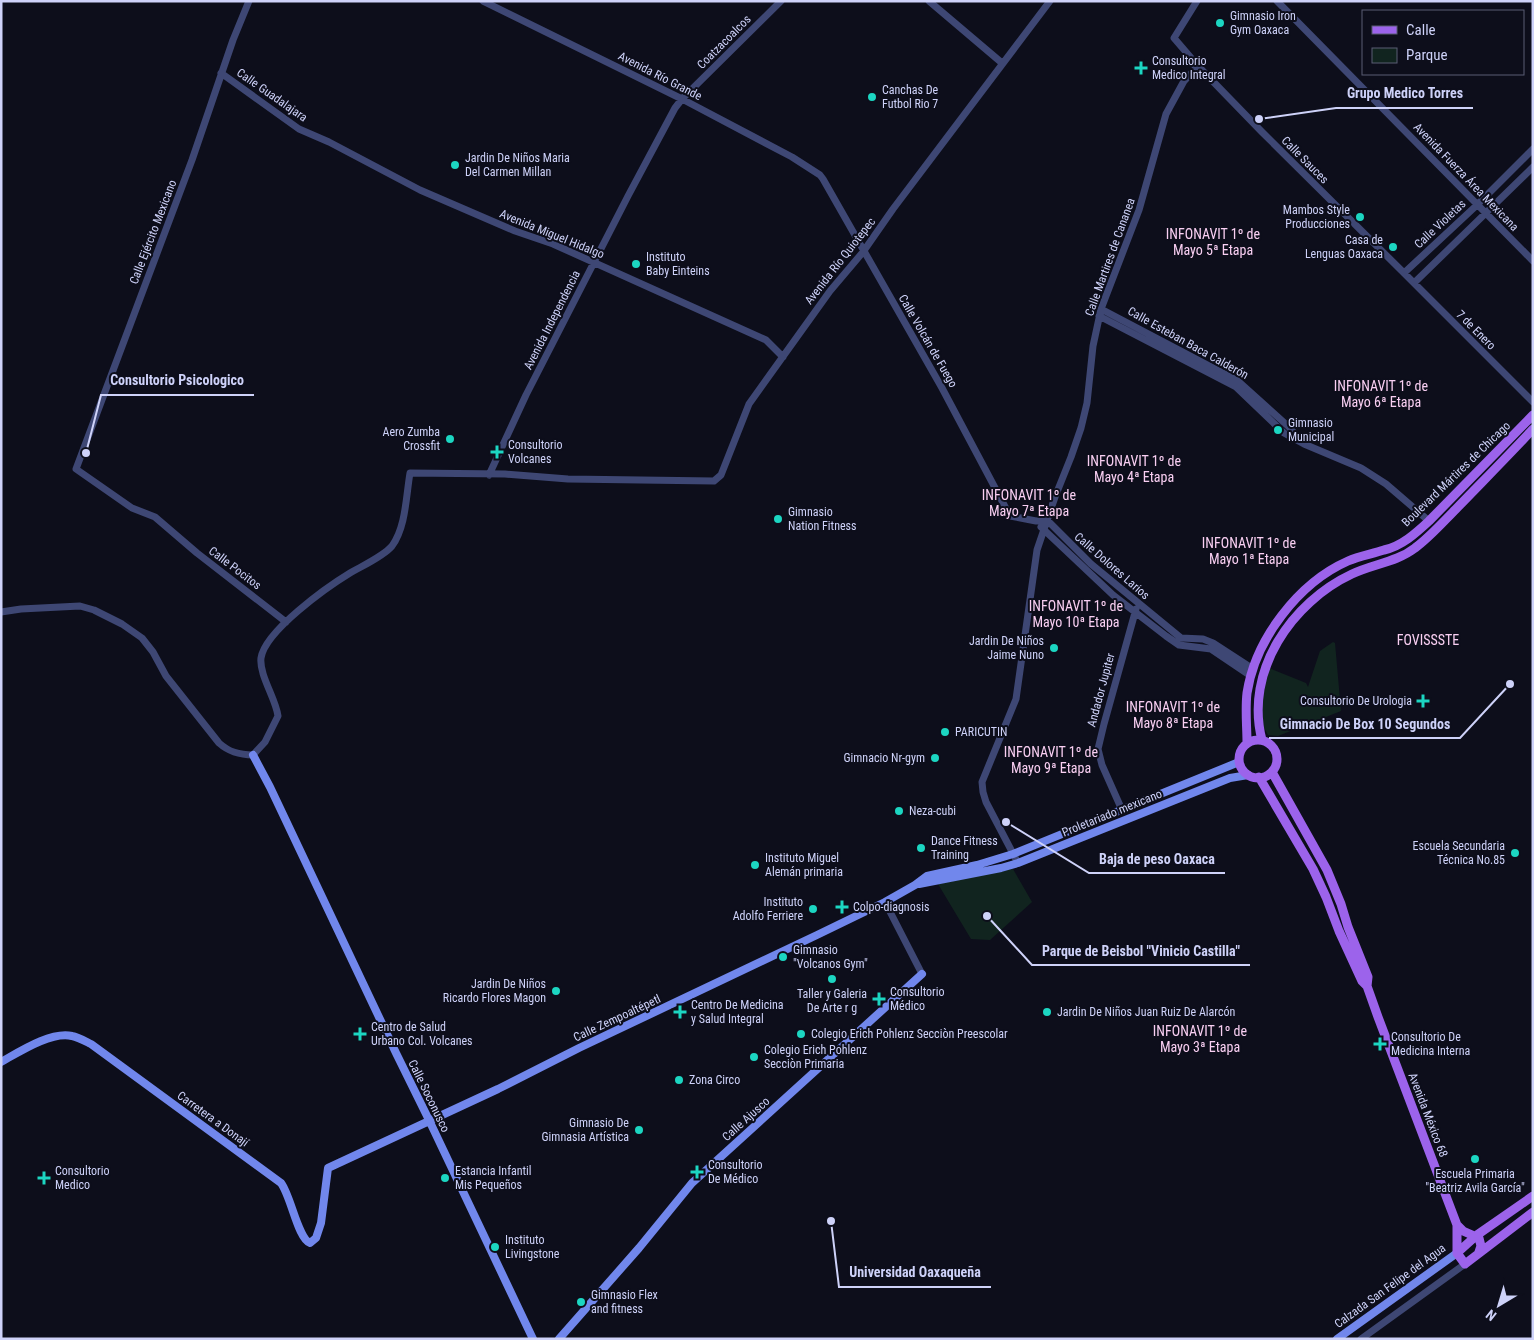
<svg xmlns="http://www.w3.org/2000/svg" width="1534" height="1340" font-family="'Roboto Condensed',sans-serif">
  <style>
    .green { fill: #11241f }
    .lines { fill: none; stroke-linecap: round; stroke-linejoin: round }
    .tertiary { stroke: #3e4774; stroke-width: 7 }
    .secondary { stroke: #7187ec; stroke-width: 8 }
    .primary { stroke: #9c63eb; stroke-width: 9 }
    .poi-dot { fill: #1cd6c2; stroke: #0d0e1b; stroke-width: 2 }
    .labels { text-anchor: middle; stroke-width: 4; stroke-linejoin: round; paint-order: stroke }
    .poi-label { font-size: 12px; fill: #ced2f9; stroke: #0d0e1b; text-anchor: start }
    .street-label { font-size: 12px; fill: #ced2f9; stroke: #0d0e1b }
    .neighbourhood-label { font-size: 14px; fill: #f9cff2; stroke: #0d0e1b }
    .leader { fill: none; stroke: #ced2f9; stroke-width: 2 }
    .callout-dot { fill: #ced2f9; stroke: #0d0e1b; stroke-width: 2 }
    .callout-label { font-size: 14px; text-anchor: middle; font-weight: bold; fill: #ced2f9; stroke: #0d0e1b; stroke-width: 4; stroke-linejoin: round; paint-order: stroke }
  </style>
  <rect width="100%" height="100%" fill="#0d0e1b"/>
  <path class="green" d="M 1333,642 L 1335,643 L 1341,711 L 1278,736 L 1268,735 L 1262,724 L 1262,702 L 1269,668 L 1306,683 L 1308,687 L 1320,651 Z
    M 1013,869 L 1032,902 L 990,940 L 971,939 L 938,884 Z"/>
  <g class="lines">
    <path class="tertiary" d="M 249,1 L 233,40 L 192,160 L 76,469 L 132,508 L 155,517 L 197,553 L 286,622
      M 483,1 L 682,99 L 792,157 L 820,175 L 823,179 L 942,388 L 1010,516 L 1036,521 L 1047,520 L 1091,564 L 1181,638 L 1203,639 L 1213,643 L 1253,669
      M 929,1 L 1002,63
      M 1197,1 L 1174,38 L 1198,66 L 1262,132 L 1404,273 L 1533,402
      M 1277,1 L 1533,261
      M 221,73 L 299,129 L 329,142 L 420,190 L 515,231 L 553,244 L 766,340 L 783,357
      M 1404,273 L 1477,205 L 1533,149
      M 1414,283 L 1533,167
      M 1101,309 L 1238,381 L 1289,427 L 1299,439
      M 1099,316 L 1236,387 L 1284,433 L 1304,444 L 1361,468 L 1386,484 L 1429,521
      M 489,475 L 526,395 L 628,196 L 675,108 L 682,99 L 781,1
      M 1041,527 L 1113,595 L 1166,636 L 1179,645 L 1211,649 L 1251,676
      M 1,612 L 21,609 L 80,606 L 94,610 L 122,624 L 142,638 L 153,652 L 166,676 L 219,743 C 229,752 239,755 253,755 L 265,742 L 278,716 C 276,699 259,675 261,658 C 265,631 327,587 350,573 C 362,566 384,556 392,546 C 406,527 406,496 410,473 L 505,474 L 568,479 L 714,481 L 721,475 L 749,404 L 830,291 L 863,252 L 893,209 L 1050,1
      M 1122,810 L 1102,765 L 1098,749 L 1104,724 L 1136,609
      M 1018,863 L 986,802 L 983,792 L 982,782 L 1016,699 L 1037,550 L 1055,497 L 1071,457 L 1081,428 L 1087,403 L 1093,346 L 1101,309 L 1139,210 L 1166,114 L 1184,81 L 1198,66
      M 885,902 L 922,974
      M 1361,1339 L 1465,1264"/>
    <path class="secondary" d="M 253,755 L 270,787 L 396,1053 L 429,1120 L 533,1339
      M 919,884 L 1001,868 L 1018,863 L 1230,778 L 1248,775
      M 1,1062 C 19,1052 51,1031 72,1036 C 78,1037 85,1041 91,1044 L 281,1183 C 291,1196 298,1239 310,1243 L 316,1238 L 321,1223 L 328,1168 L 498,1089 L 579,1048 L 817,935 L 885,902 L 915,885 L 927,876 L 977,865 L 1013,854 L 1239,762
      M 559,1339 L 639,1248 L 692,1183 L 922,974
      M 1337,1339 L 1457,1253"/>
    <path class="primary" d="M 1262,740 C 1244,671 1292,602 1352,574 C 1373,564 1397,562 1415,548 C 1430,537 1443,522 1456,509 C 1482,482 1508,456 1533,429
      M1239 759a19 19 0 1 1 38 0a19 19 0 1 1-38 0Z
      M 1247,743 C 1247,727 1245,710 1247,693 C 1255,640 1298,583 1348,561 C 1359,556 1372,554 1384,550 C 1402,546 1416,533 1429,521 L 1533,415
      M 1272,772 L 1327,870 L 1341,904 L 1348,927 L 1368,977 L 1367,986 L 1378,1017 L 1457,1225 L 1463,1231 L 1479,1238 L 1481,1246 L 1479,1252
      M 1259,777 L 1313,869 L 1326,897 L 1339,931 L 1362,981 L 1367,986
      M 1457,1225 L 1457,1253 L 1465,1264 L 1533,1212
      M 1457,1253 L 1477,1235 L 1533,1196"/>
  </g>
  <g class="poi-dot">
    <circle cx="1220" cy="23" r="5"/>
    <path d="M1138.5 60.5h5v5h5v5h-5v5h-5v-5h-5v-5h5z"/>
    <circle cx="872" cy="97" r="5"/>
    <circle cx="455" cy="165" r="5"/>
    <circle cx="1360" cy="217" r="5"/>
    <circle cx="1393" cy="247" r="5"/>
    <circle cx="636" cy="264" r="5"/>
    <circle cx="1278" cy="430" r="5"/>
    <circle cx="450" cy="439" r="5"/>
    <path d="M494.5 444.5h5v5h5v5h-5v5h-5v-5h-5v-5h5z"/>
    <circle cx="778" cy="519" r="5"/>
    <circle cx="1054" cy="648" r="5"/>
    <path d="M1420.5 693.5h5v5h5v5h-5v5h-5v-5h-5v-5h5z"/>
    <circle cx="945" cy="732" r="5"/>
    <circle cx="935" cy="758" r="5"/>
    <circle cx="899" cy="811" r="5"/>
    <circle cx="921" cy="848" r="5"/>
    <circle cx="1515" cy="853" r="5"/>
    <circle cx="755" cy="865" r="5"/>
    <path d="M839.5 899.5h5v5h5v5h-5v5h-5v-5h-5v-5h5z"/>
    <circle cx="813" cy="909" r="5"/>
    <circle cx="783" cy="957" r="5"/>
    <circle cx="832" cy="979" r="5"/>
    <circle cx="556" cy="991" r="5"/>
    <path d="M876.5 991.5h5v5h5v5h-5v5h-5v-5h-5v-5h5z"/>
    <path d="M677.5 1004.5h5v5h5v5h-5v5h-5v-5h-5v-5h5z"/>
    <circle cx="1047" cy="1012" r="5"/>
    <path d="M357.5 1026.5h5v5h5v5h-5v5h-5v-5h-5v-5h5z"/>
    <circle cx="801" cy="1034" r="5"/>
    <path d="M1377.5 1036.5h5v5h5v5h-5v5h-5v-5h-5v-5h5z"/>
    <circle cx="754" cy="1057" r="5"/>
    <circle cx="679" cy="1080" r="5"/>
    <circle cx="639" cy="1130" r="5"/>
    <circle cx="1475" cy="1159" r="5"/>
    <path d="M694.5 1164.5h5v5h5v5h-5v5h-5v-5h-5v-5h5z"/>
    <path d="M41.5 1170.5h5v5h5v5h-5v5h-5v-5h-5v-5h5z"/>
    <circle cx="445" cy="1178" r="5"/>
    <circle cx="495" cy="1247" r="5"/>
    <circle cx="581" cy="1302" r="5"/>
  </g>
  <g class="labels">
    <g class="poi-label">
      <text x="1230" y="20">Gimnasio Iron<tspan x="1230" dy="14">Gym Oaxaca</tspan></text>
      <text x="1152" y="65">Consultorio<tspan x="1152" dy="14">Medico Integral</tspan></text>
      <text x="882" y="94">Canchas De<tspan x="882" dy="14">Futbol Rio 7</tspan></text>
      <text x="465" y="162">Jardin De Niños Maria<tspan x="465" dy="14">Del Carmen Millan</tspan></text>
      <text x="1350" y="214" text-anchor="end">Mambos Style<tspan x="1350" dy="14">Producciones</tspan></text>
      <text x="1383" y="244" text-anchor="end">Casa de<tspan x="1383" dy="14">Lenguas Oaxaca</tspan></text>
      <text x="646" y="261">Instituto<tspan x="646" dy="14">Baby Einteins</tspan></text>
      <text x="1288" y="427">Gimnasio<tspan x="1288" dy="14">Municipal</tspan></text>
      <text x="440" y="436" text-anchor="end">Aero Zumba<tspan x="440" dy="14">Crossfit</tspan></text>
      <text x="508" y="449">Consultorio<tspan x="508" dy="14">Volcanes</tspan></text>
      <text x="788" y="516">Gimnasio<tspan x="788" dy="14">Nation Fitness</tspan></text>
      <text x="1044" y="645" text-anchor="end">Jardin De Niños<tspan x="1044" dy="14">Jaime Nuno</tspan></text>
      <text x="1412" y="705" text-anchor="end">Consultorio De Urologia</text>
      <text x="955" y="736">PARICUTIN</text>
      <text x="925" y="762" text-anchor="end">Gimnacio Nr-gym</text>
      <text x="909" y="815">Neza-cubi</text>
      <text x="931" y="845">Dance Fitness<tspan x="931" dy="14">Training</tspan></text>
      <text x="1505" y="850" text-anchor="end">Escuela Secundaria<tspan x="1505" dy="14">Técnica No.85</tspan></text>
      <text x="765" y="862">Instituto Miguel<tspan x="765" dy="14">Alemán primaria</tspan></text>
      <text x="803" y="906" text-anchor="end">Instituto<tspan x="803" dy="14">Adolfo Ferriere</tspan></text>
      <text x="853" y="911">Colpo-diagnosis</text>
      <text x="793" y="954">Gimnasio<tspan x="793" dy="14">"Volcanos Gym"</tspan></text>
      <text x="546" y="988" text-anchor="end">Jardin De Niños<tspan x="546" dy="14">Ricardo Flores Magon</tspan></text>
      <text x="890" y="996">Consultorio<tspan x="890" dy="14">Médico</tspan></text>
      <text x="832" y="998" text-anchor="middle">Taller y Galeria<tspan x="832" dy="14">De Arte r g</tspan></text>
      <text x="691" y="1009">Centro De Medicina<tspan x="691" dy="14">y Salud Integral</tspan></text>
      <text x="1057" y="1016">Jardin De Niños Juan Ruiz De Alarcón</text>
      <text x="371" y="1031">Centro de Salud<tspan x="371" dy="14">Urbano Col. Volcanes</tspan></text>
      <text x="811" y="1038">Colegio Erich Pohlenz Secciòn Preescolar</text>
      <text x="1391" y="1041">Consultorio De<tspan x="1391" dy="14">Medicina Interna</tspan></text>
      <text x="764" y="1054">Colegio Erich Pohlenz<tspan x="764" dy="14">Secciòn Primaria</tspan></text>
      <text x="689" y="1084">Zona Circo</text>
      <text x="629" y="1127" text-anchor="end">Gimnasio De<tspan x="629" dy="14">Gimnasia Artística</tspan></text>
      <text x="708" y="1169">Consultorio<tspan x="708" dy="14">De Médico</tspan></text>
      <text x="55" y="1175">Consultorio<tspan x="55" dy="14">Medico</tspan></text>
      <text x="455" y="1175">Estancia Infantil<tspan x="455" dy="14">Mis Pequeños</tspan></text>
      <text x="1475" y="1178" text-anchor="middle">Escuela Primaria<tspan x="1475" dy="14">"Beatriz Avila García"</tspan></text>
      <text x="505" y="1244">Instituto<tspan x="505" dy="14">Livingstone</tspan></text>
      <text x="591" y="1299">Gimnasio Flex<tspan x="591" dy="14">and fitness</tspan></text>
    </g>
    <g class="street-label">
      <text transform="translate(724 42) rotate(-45)" y="4">Coatzacoalcos</text>
      <text transform="translate(660 76) rotate(27)" y="4">Avenida Río Grande</text>
      <text transform="translate(272 95) rotate(35)" y="4">Calle Guadalajara</text>
      <text transform="translate(1305 160) rotate(45)" y="4">Calle Sauces</text>
      <text transform="translate(1466 177) rotate(46)" y="4">Avenida Fuerza Área Mexicana</text>
      <text transform="translate(1440 224) rotate(-43)" y="4">Calle Violetas</text>
      <text transform="translate(153 232) rotate(-69)" y="4">Calle Ejército Mexicano</text>
      <text transform="translate(552 234) rotate(22)" y="4">Avenida Miguel Hidalgo</text>
      <text transform="translate(1110 257) rotate(-70)" y="4">Calle Martires de Cananea</text>
      <text transform="translate(840 261) rotate(-52)" y="4">Avenida Río Quiotepec</text>
      <text transform="translate(552 320) rotate(-63)" y="4">Avenida Independencia</text>
      <text transform="translate(1476 330) rotate(45)" y="4">7 de Enero</text>
      <text transform="translate(928 341) rotate(60)" y="4">Calle Volcán de Fuego</text>
      <text transform="translate(1188 343) rotate(29)" y="4">Calle Esteban Baca Calderón</text>
      <text transform="translate(1456 474) rotate(-44)" y="4">Boulevard Mártires de Chicago</text>
      <text transform="translate(1112 566) rotate(41)" y="4">Calle Dolores Larios</text>
      <text transform="translate(235 568) rotate(37)" y="4">Calle Pocitos</text>
      <text transform="translate(1101 690) rotate(-75)" y="4">Andador Jupiter</text>
      <text transform="translate(1112 813) rotate(-22)" y="4">Proletariado mexicano</text>
      <text transform="translate(617 1018) rotate(-25)" y="4">Calle Zempoaltépetl</text>
      <text transform="translate(429 1096) rotate(64)" y="4">Calle Soconusco</text>
      <text transform="translate(1428 1115) rotate(69)" y="4">Avenida México 68</text>
      <text transform="translate(213 1119) rotate(36)" y="4">Carretera a Donají</text>
      <text transform="translate(746 1119) rotate(-42)" y="4">Calle Ajusco</text>
      <text transform="translate(1390 1286) rotate(-36)" y="4">Calzada San Felipe del Agua</text>
    </g>
    <g class="neighbourhood-label">
      <text x="1213" y="239">INFONAVIT 1º de<tspan x="1213" dy="16">Mayo 5ª Etapa</tspan></text>
      <text x="1381" y="391">INFONAVIT 1º de<tspan x="1381" dy="16">Mayo 6ª Etapa</tspan></text>
      <text x="1134" y="466">INFONAVIT 1º de<tspan x="1134" dy="16">Mayo 4ª Etapa</tspan></text>
      <text x="1029" y="500">INFONAVIT 1º de<tspan x="1029" dy="16">Mayo 7ª Etapa</tspan></text>
      <text x="1249" y="548">INFONAVIT 1º de<tspan x="1249" dy="16">Mayo 1ª Etapa</tspan></text>
      <text x="1076" y="611">INFONAVIT 1º de<tspan x="1076" dy="16">Mayo 10ª Etapa</tspan></text>
      <text x="1428" y="645">FOVISSSTE</text>
      <text x="1173" y="712">INFONAVIT 1º de<tspan x="1173" dy="16">Mayo 8ª Etapa</tspan></text>
      <text x="1051" y="757">INFONAVIT 1º de<tspan x="1051" dy="16">Mayo 9ª Etapa</tspan></text>
      <text x="1200" y="1036">INFONAVIT 1º de<tspan x="1200" dy="16">Mayo 3ª Etapa</tspan></text>
    </g>
  </g>
  <path class="leader" d="M1259 119L1336 108H1473M86 453L101 395H254M1510 684L1460 738H1269M1006 822L1089 873H1225M987 916L1032 965H1250M831 1221L839 1287H991"/>
  <g class="callout-dot">
    <circle cx="1259" cy="119" r="5"/>
    <circle cx="86" cy="453" r="5"/>
    <circle cx="1510" cy="684" r="5"/>
    <circle cx="1006" cy="822" r="5"/>
    <circle cx="987" cy="916" r="5"/>
    <circle cx="831" cy="1221" r="5"/>
  </g>
  <g class="callout-label">
    <text x="1405" y="98">Grupo Medico Torres</text>
    <text x="177" y="385">Consultorio Psicologico</text>
    <text x="1365" y="729">Gimnacio De Box 10 Segundos</text>
    <text x="1157" y="864">Baja de peso Oaxaca</text>
    <text x="1141" y="956">Parque de Beisbol "Vinicio Castilla"</text>
    <text x="915" y="1277">Universidad Oaxaqueña</text>
  </g>
  <rect width="1534" height="1340" fill="none" stroke="#ced2f9" stroke-width="5"/>
  <rect x="1362" y="10" width="162" height="65" fill="#0d0e1b" stroke="#5a5c74"/>
  <rect x="1372" y="26" width="25" height="8" fill="#9c63eb" stroke="#5a5c74"/>
  <text x="1406" y="35" font-size="15" fill="#ced2f9">Calle</text>
  <rect x="1372" y="48" width="25" height="15" fill="#11241f" stroke="#5a5c74"/>
  <text x="1406" y="60" font-size="15" fill="#ced2f9">Parque</text>
  <g transform="translate(1499 1305) rotate(218)" stroke="#0d0e1b" stroke-width="4" paint-order="stroke">
  <path d="M0-4L9 19L0 12L-9 19Z" fill="#ced2f9"/>
  <text y="-8" font-size="14" font-weight="bold" text-anchor="middle" fill="#ced2f9">N</text>
  </g>
</svg>
